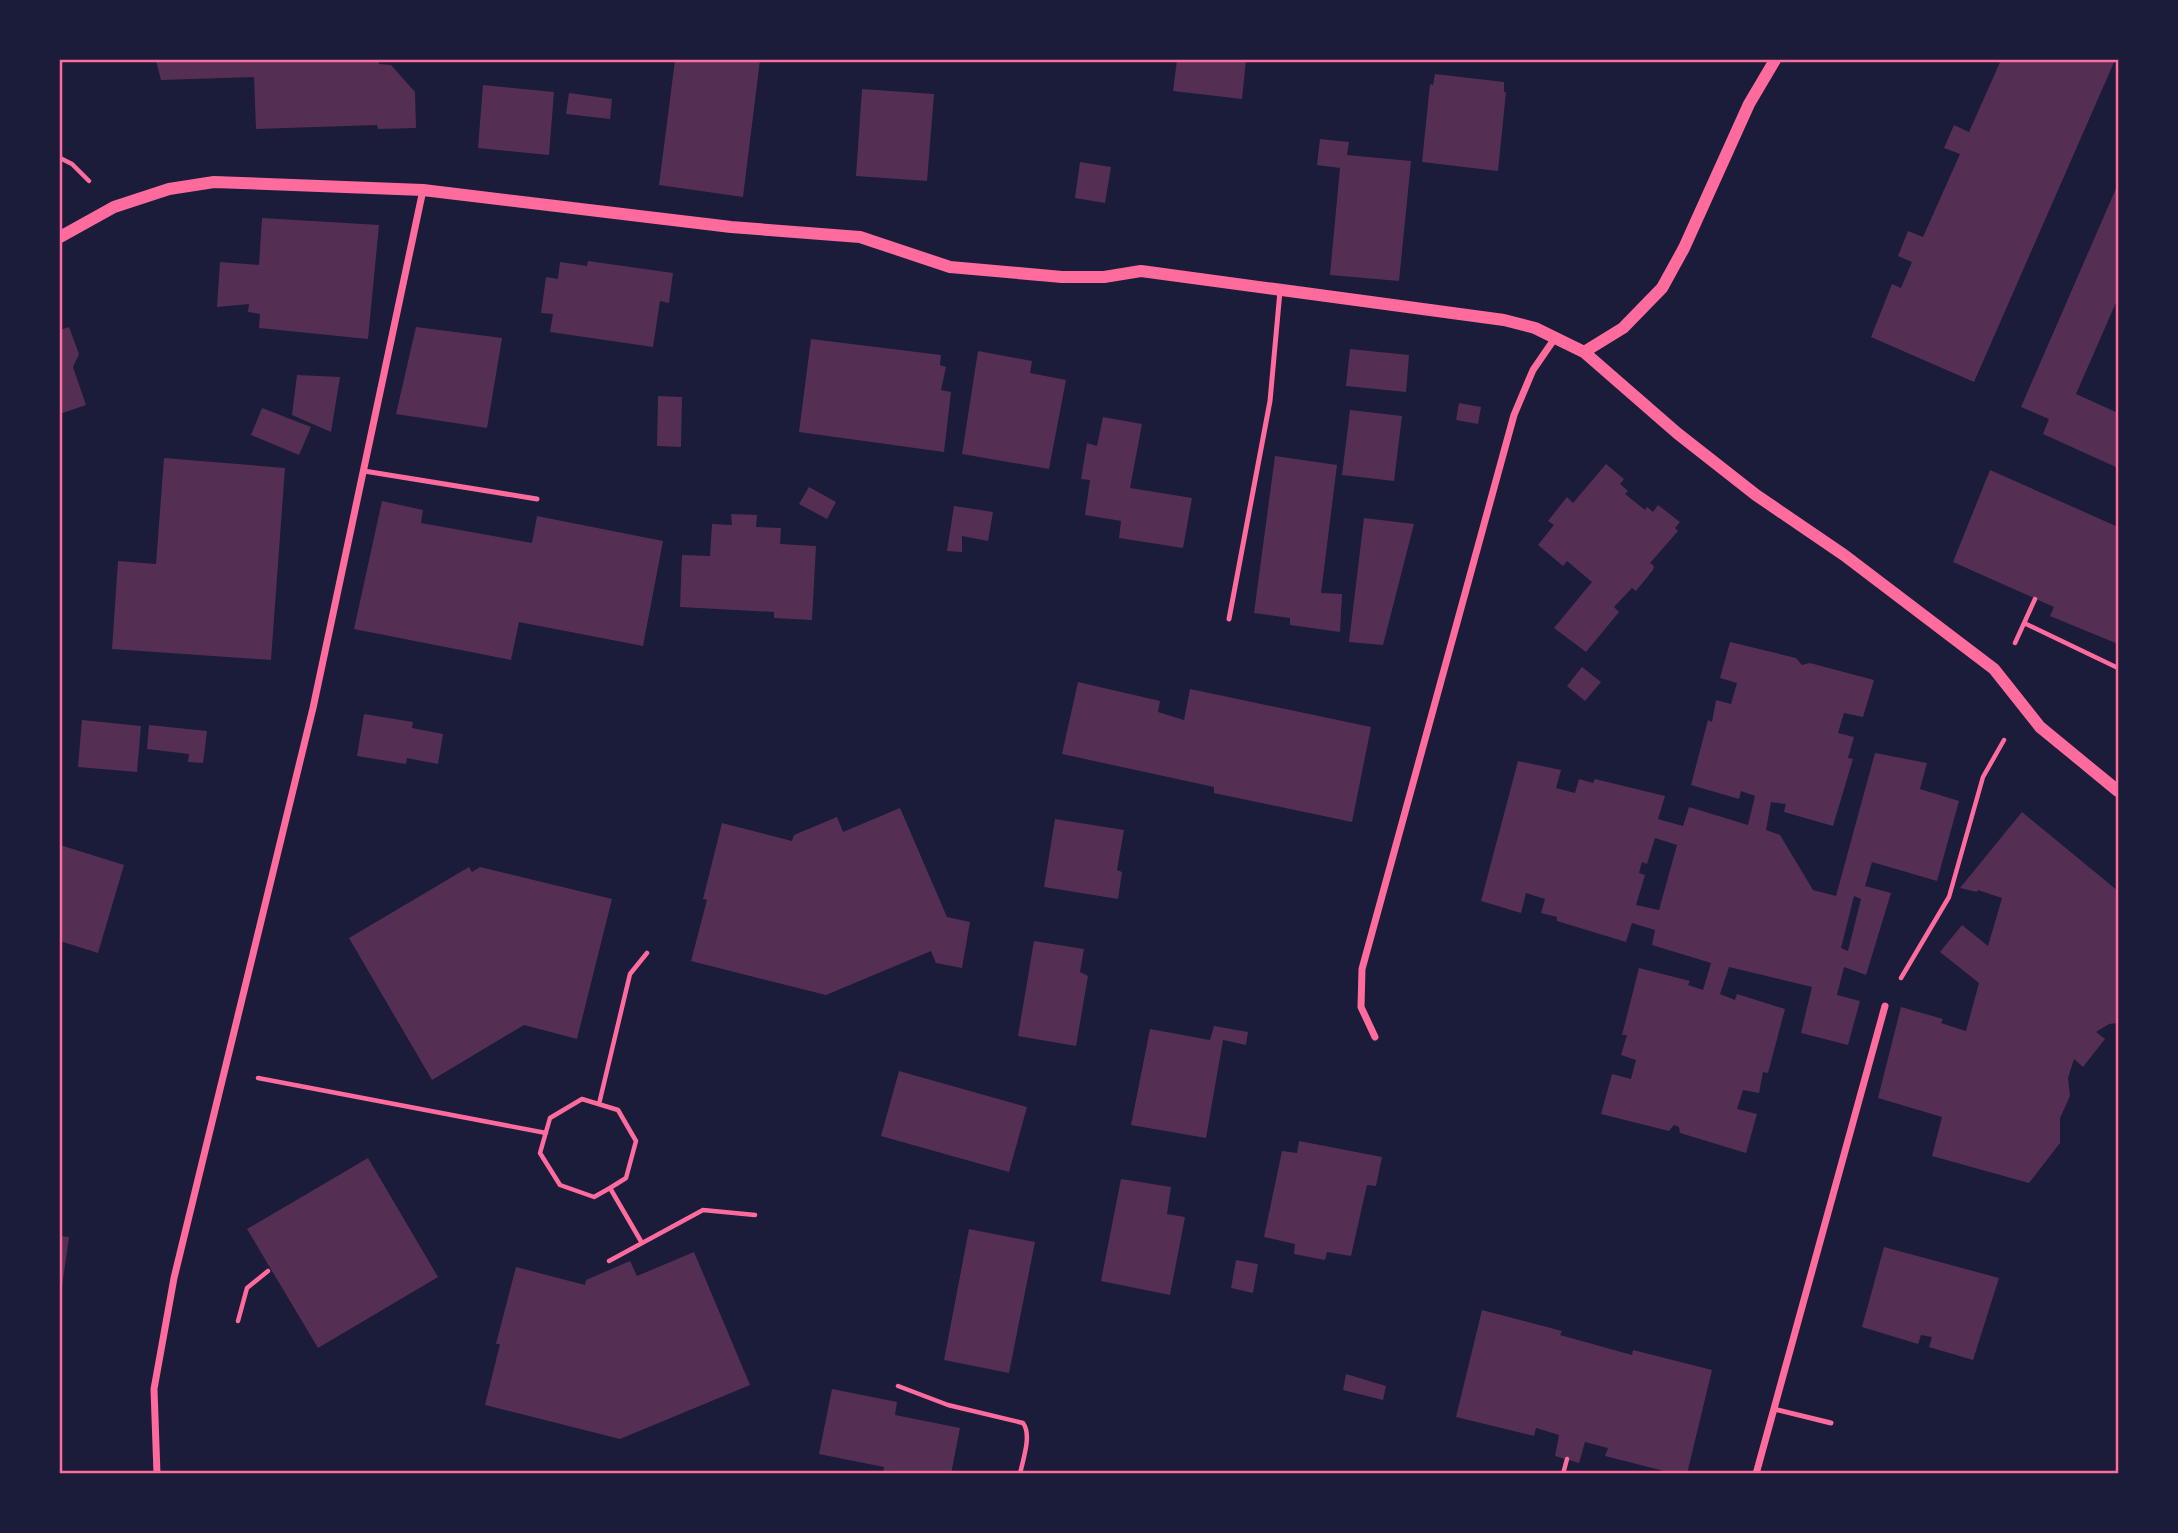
<svg xmlns="http://www.w3.org/2000/svg" width="2178" height="1533" font-family="'Varela Round',sans-serif">
  <style>
    .building { fill: #542f53; fill-rule: evenodd }
    .lines { fill: none; stroke-linecap: round; stroke-linejoin: round }
    .path { stroke: #ff6b9d; stroke-width: 4.5 }
    .service { stroke: #ff6b9d; stroke-width: 5 }
    .minor { stroke: #ff6b9d; stroke-width: 7 }
    .tertiary { stroke: #ff6b9d; stroke-width: 12 }
    .neatline { fill: none; stroke: #ff6b9d; stroke-width: 2.5 }
  </style>
  <rect width="100%" height="100%" fill="#1b1b3a"/>
  <path class="building" d="M 156,60 L 378,60 L 379,64 L 391,65 L 415,92 L 416,128 L 378,129 L 377,125 L 256,129 L 254,77 L 161,80 Z
    M 675,60 L 760,60 L 743,197 L 659,185 Z
    M 1177,60 L 1246,60 L 1242,99 L 1173,91 Z
    M 2001,60 L 2115,60 L 1974,382 L 1871,337 L 1892,284 L 1901,288 L 1912,262 L 1898,256 L 1908,231 L 1923,237 L 1960,154 L 1944,148 L 1954,125 L 1969,132 Z
    M 1435,74 L 1504,82 L 1504,92 L 1506,92 L 1498,171 L 1422,162 L 1430,84 L 1433,85 Z
    M 483,85 L 554,92 L 549,155 L 478,148 Z
    M 862,89 L 934,94 L 927,181 L 856,176 Z
    M 569,93 L 612,99 L 610,119 L 566,114 Z
    M 1320,139 L 1349,142 L 1347,155 L 1411,161 L 1399,281 L 1330,275 L 1340,168 L 1317,165 Z
    M 1080,162 L 1111,167 L 1105,203 L 1075,198 Z
    M 2118,184 L 2118,298 L 2076,394 L 2118,413 L 2118,468 L 2043,434 L 2049,419 L 2021,407 Z
    M 262,218 L 379,225 L 368,339 L 259,328 L 260,314 L 248,312 L 249,304 L 217,307 L 220,262 L 259,265 Z
    M 588,261 L 673,273 L 669,303 L 660,301 L 653,347 L 550,332 L 553,314 L 541,313 L 546,277 L 558,279 L 560,262 L 587,266 Z
    M 69,327 L 79,354 L 73,367 L 86,405 L 60,414 L 60,330 Z
    M 416,327 L 502,338 L 487,428 L 396,414 Z
    M 811,339 L 941,355 L 940,365 L 946,367 L 941,390 L 951,392 L 944,452 L 799,432 Z
    M 1350,349 L 1409,355 L 1406,392 L 1346,386 Z
    M 978,351 L 1032,361 L 1030,373 L 1066,380 L 1049,469 L 962,454 Z
    M 297,375 L 340,377 L 331,432 L 292,415 Z
    M 658,396 L 682,397 L 681,447 L 657,446 Z
    M 1459,403 L 1481,407 L 1478,424 L 1456,420 Z
    M 262,408 L 311,427 L 299,455 L 251,435 Z
    M 1350,410 L 1402,416 L 1394,481 L 1342,475 Z
    M 1103,417 L 1142,424 L 1130,488 L 1192,498 L 1183,548 L 1119,538 L 1121,521 L 1085,515 L 1090,480 L 1081,479 L 1087,443 L 1097,446 Z
    M 1275,456 L 1337,465 L 1321,593 L 1342,594 L 1340,632 L 1290,625 L 1290,618 L 1254,613 Z
    M 164,458 L 285,468 L 271,660 L 112,649 L 118,561 L 156,564 Z
    M 1606,464 L 1624,479 L 1620,484 L 1628,491 L 1625,494 L 1645,510 L 1647,507 L 1653,512 L 1658,505 L 1680,522 L 1675,528 L 1678,531 L 1650,563 L 1654,566 L 1653,570 L 1636,591 L 1632,588 L 1614,607 L 1619,612 L 1586,652 L 1554,628 L 1592,582 L 1567,561 L 1563,566 L 1538,545 L 1554,525 L 1548,521 L 1567,497 L 1573,503 Z
    M 1990,470 L 2118,527 L 2118,644 L 2050,616 L 2054,607 L 1953,562 Z
    M 809,487 L 836,502 L 827,519 L 799,504 Z
    M 382,501 L 423,510 L 421,523 L 532,543 L 537,516 L 663,541 L 643,646 L 519,622 L 511,660 L 354,629 Z
    M 954,506 L 993,512 L 988,541 L 962,536 L 962,552 L 947,551 Z
    M 731,514 L 757,515 L 756,527 L 781,528 L 780,544 L 816,546 L 812,620 L 774,618 L 774,612 L 680,607 L 682,555 L 710,556 L 712,524 L 732,525 Z
    M 1364,518 L 1414,524 L 1383,645 L 1349,642 Z
    M 1730,642 L 1796,658 L 1802,665 L 1810,663 L 1874,680 L 1863,717 L 1844,713 L 1838,733 L 1854,737 L 1848,758 L 1853,759 L 1833,826 L 1784,812 L 1786,804 L 1771,802 L 1766,830 L 1780,835 L 1813,890 L 1836,896 L 1875,753 L 1927,763 L 1920,789 L 1959,801 L 1937,881 L 1872,862 L 1865,886 L 1891,893 L 1866,975 L 1844,967 L 1837,995 L 1860,1001 L 1848,1045 L 1801,1033 L 1812,987 L 1729,967 L 1720,994 L 1735,1000 L 1737,994 L 1785,1009 L 1768,1073 L 1763,1072 L 1759,1093 L 1743,1090 L 1737,1109 L 1757,1114 L 1746,1153 L 1680,1133 L 1679,1127 L 1674,1125 L 1669,1131 L 1601,1114 L 1612,1074 L 1631,1079 L 1636,1060 L 1621,1055 L 1627,1035 L 1622,1035 L 1639,968 L 1690,981 L 1688,985 L 1703,990 L 1711,963 L 1652,945 L 1655,930 L 1632,923 L 1626,942 L 1557,921 L 1557,917 L 1541,913 L 1545,899 L 1526,893 L 1521,913 L 1481,901 L 1518,761 L 1561,770 L 1556,788 L 1575,793 L 1579,779 L 1593,783 L 1595,779 L 1665,796 L 1658,819 L 1683,826 L 1689,807 L 1748,825 L 1755,796 L 1741,791 L 1739,799 L 1691,785 L 1708,720 L 1712,722 L 1716,700 L 1731,704 L 1737,683 L 1720,678 ZM 1655,838 L 1677,845 L 1659,910 L 1636,905 L 1645,875 L 1639,873 L 1642,862 L 1647,864 ZM 1854,896 L 1861,899 L 1848,951 L 1841,948 Z
    M 1582,667 L 1601,682 L 1585,701 L 1567,686 Z
    M 1078,682 L 1160,701 L 1158,712 L 1184,720 L 1190,689 L 1371,727 L 1352,822 L 1214,793 L 1214,787 L 1062,754 Z
    M 364,714 L 413,722 L 412,728 L 443,734 L 438,764 L 407,758 L 406,764 L 357,756 Z
    M 82,720 L 141,726 L 137,772 L 78,767 Z
    M 149,725 L 207,731 L 203,763 L 188,762 L 189,754 L 147,749 Z
    M 900,808 L 947,917 L 970,922 L 962,968 L 936,963 L 931,951 L 826,995 L 691,961 L 707,900 L 703,899 L 722,823 L 792,841 L 794,835 L 837,817 L 843,832 Z
    M 2022,812 L 2118,891 L 2118,1023 L 2109,1024 L 2096,1032 L 2105,1039 L 2083,1067 L 2074,1059 L 2068,1078 L 2070,1096 L 2060,1118 L 2060,1143 L 2029,1183 L 1932,1156 L 1942,1117 L 1878,1098 L 1901,1007 L 1943,1019 L 1941,1023 L 1966,1031 L 1979,983 L 1940,952 L 1962,925 L 1988,946 L 2002,898 L 1978,890 L 1977,892 L 1960,888 Z
    M 1055,819 L 1124,830 L 1117,870 L 1122,872 L 1118,899 L 1044,887 Z
    M 60,845 L 124,865 L 98,953 L 60,941 Z
    M 469,867 L 472,872 L 480,867 L 612,899 L 577,1039 L 524,1025 L 432,1080 L 349,938 Z
    M 1034,941 L 1084,949 L 1080,972 L 1088,976 L 1076,1046 L 1018,1036 Z
    M 1214,1026 L 1248,1032 L 1246,1045 L 1223,1040 L 1206,1138 L 1131,1125 L 1150,1029 L 1210,1040 Z
    M 899,1071 L 1027,1107 L 1009,1172 L 881,1136 Z
    M 1299,1141 L 1382,1157 L 1376,1186 L 1367,1185 L 1351,1256 L 1327,1252 L 1325,1260 L 1294,1254 L 1295,1244 L 1264,1237 L 1282,1151 L 1297,1153 Z
    M 368,1158 L 438,1277 L 318,1348 L 247,1229 Z
    M 1121,1179 L 1171,1187 L 1167,1214 L 1185,1217 L 1170,1295 L 1101,1281 Z
    M 969,1229 L 1035,1242 L 1009,1373 L 944,1360 Z
    M 60,1236 L 69,1237 L 61,1294 L 60,1294 Z
    M 1884,1247 L 1999,1278 L 1973,1360 L 1929,1347 L 1932,1337 L 1921,1335 L 1918,1344 L 1862,1327 Z
    M 694,1252 L 750,1385 L 620,1439 L 485,1405 L 500,1344 L 496,1344 L 516,1267 L 585,1285 L 586,1280 L 630,1261 L 637,1276 Z
    M 1236,1260 L 1258,1264 L 1253,1293 L 1231,1288 Z
    M 1482,1310 L 1562,1331 L 1560,1335 L 1632,1355 L 1633,1350 L 1712,1370 L 1687,1474 L 1676,1474 L 1605,1456 L 1608,1448 L 1585,1442 L 1579,1463 L 1555,1456 L 1559,1435 L 1536,1428 L 1534,1436 L 1456,1417 Z
    M 1346,1374 L 1386,1386 L 1383,1400 L 1343,1390 Z
    M 832,1389 L 897,1402 L 895,1415 L 960,1428 L 951,1474 L 883,1474 L 884,1467 L 819,1454 Z"/>
  <g class="lines">
    <path class="path" d="M 60,158 L 72,164 L 89,181
      M 2024,623 L 2118,668
      M 2015,643 L 2035,599
      M 1901,978 L 1949,897 L 1983,777 L 2004,740
      M 258,1078 L 546,1133
      M 599,1104 L 630,974 L 647,953
      M 610,1188 L 626,1178 L 636,1141 L 618,1110 L 582,1099 L 550,1118 L 540,1153 L 560,1185 L 594,1197 L 610,1188 L 642,1243
      M 609,1261 L 703,1210 L 755,1215
      M 238,1321 L 247,1288 L 268,1271
      M 898,1386 L 948,1405 L 1023,1423 C 1032,1435 1023,1459 1020,1474
      M 1563,1474 L 1567,1459"/>
    <path class="service" d="M 364,471 L 537,499
      M 1229,619 L 1270,401 L 1280,291
      M 1774,1409 L 1831,1423"/>
    <path class="minor" d="M 1375,1037 L 1361,1007 L 1362,969 L 1514,415 L 1533,370 L 1555,338
      M 157,1474 L 154,1389 L 174,1278 L 313,708 L 423,190
      M 1756,1474 L 1885,1006"/>
    <path class="tertiary" d="M 60,237 L 114,207 L 169,189 L 214,182 L 423,190 L 731,227 L 860,237 L 950,267 L 1062,277 L 1104,277 L 1141,271 L 1504,320 L 1535,328 L 1584,352 L 1677,433 L 1756,495 L 1844,555 L 1994,669 L 2040,727 L 2118,791
      M 1584,352 L 1623,328 L 1662,288 L 1684,248 L 1749,104 L 1775,60"/>
  </g>
  <rect width="2178" height="1533" fill="none" stroke="#1b1b3a" stroke-width="122"/>
  <rect x="61" y="61" width="2056" height="1411" class="neatline"/>
</svg>
